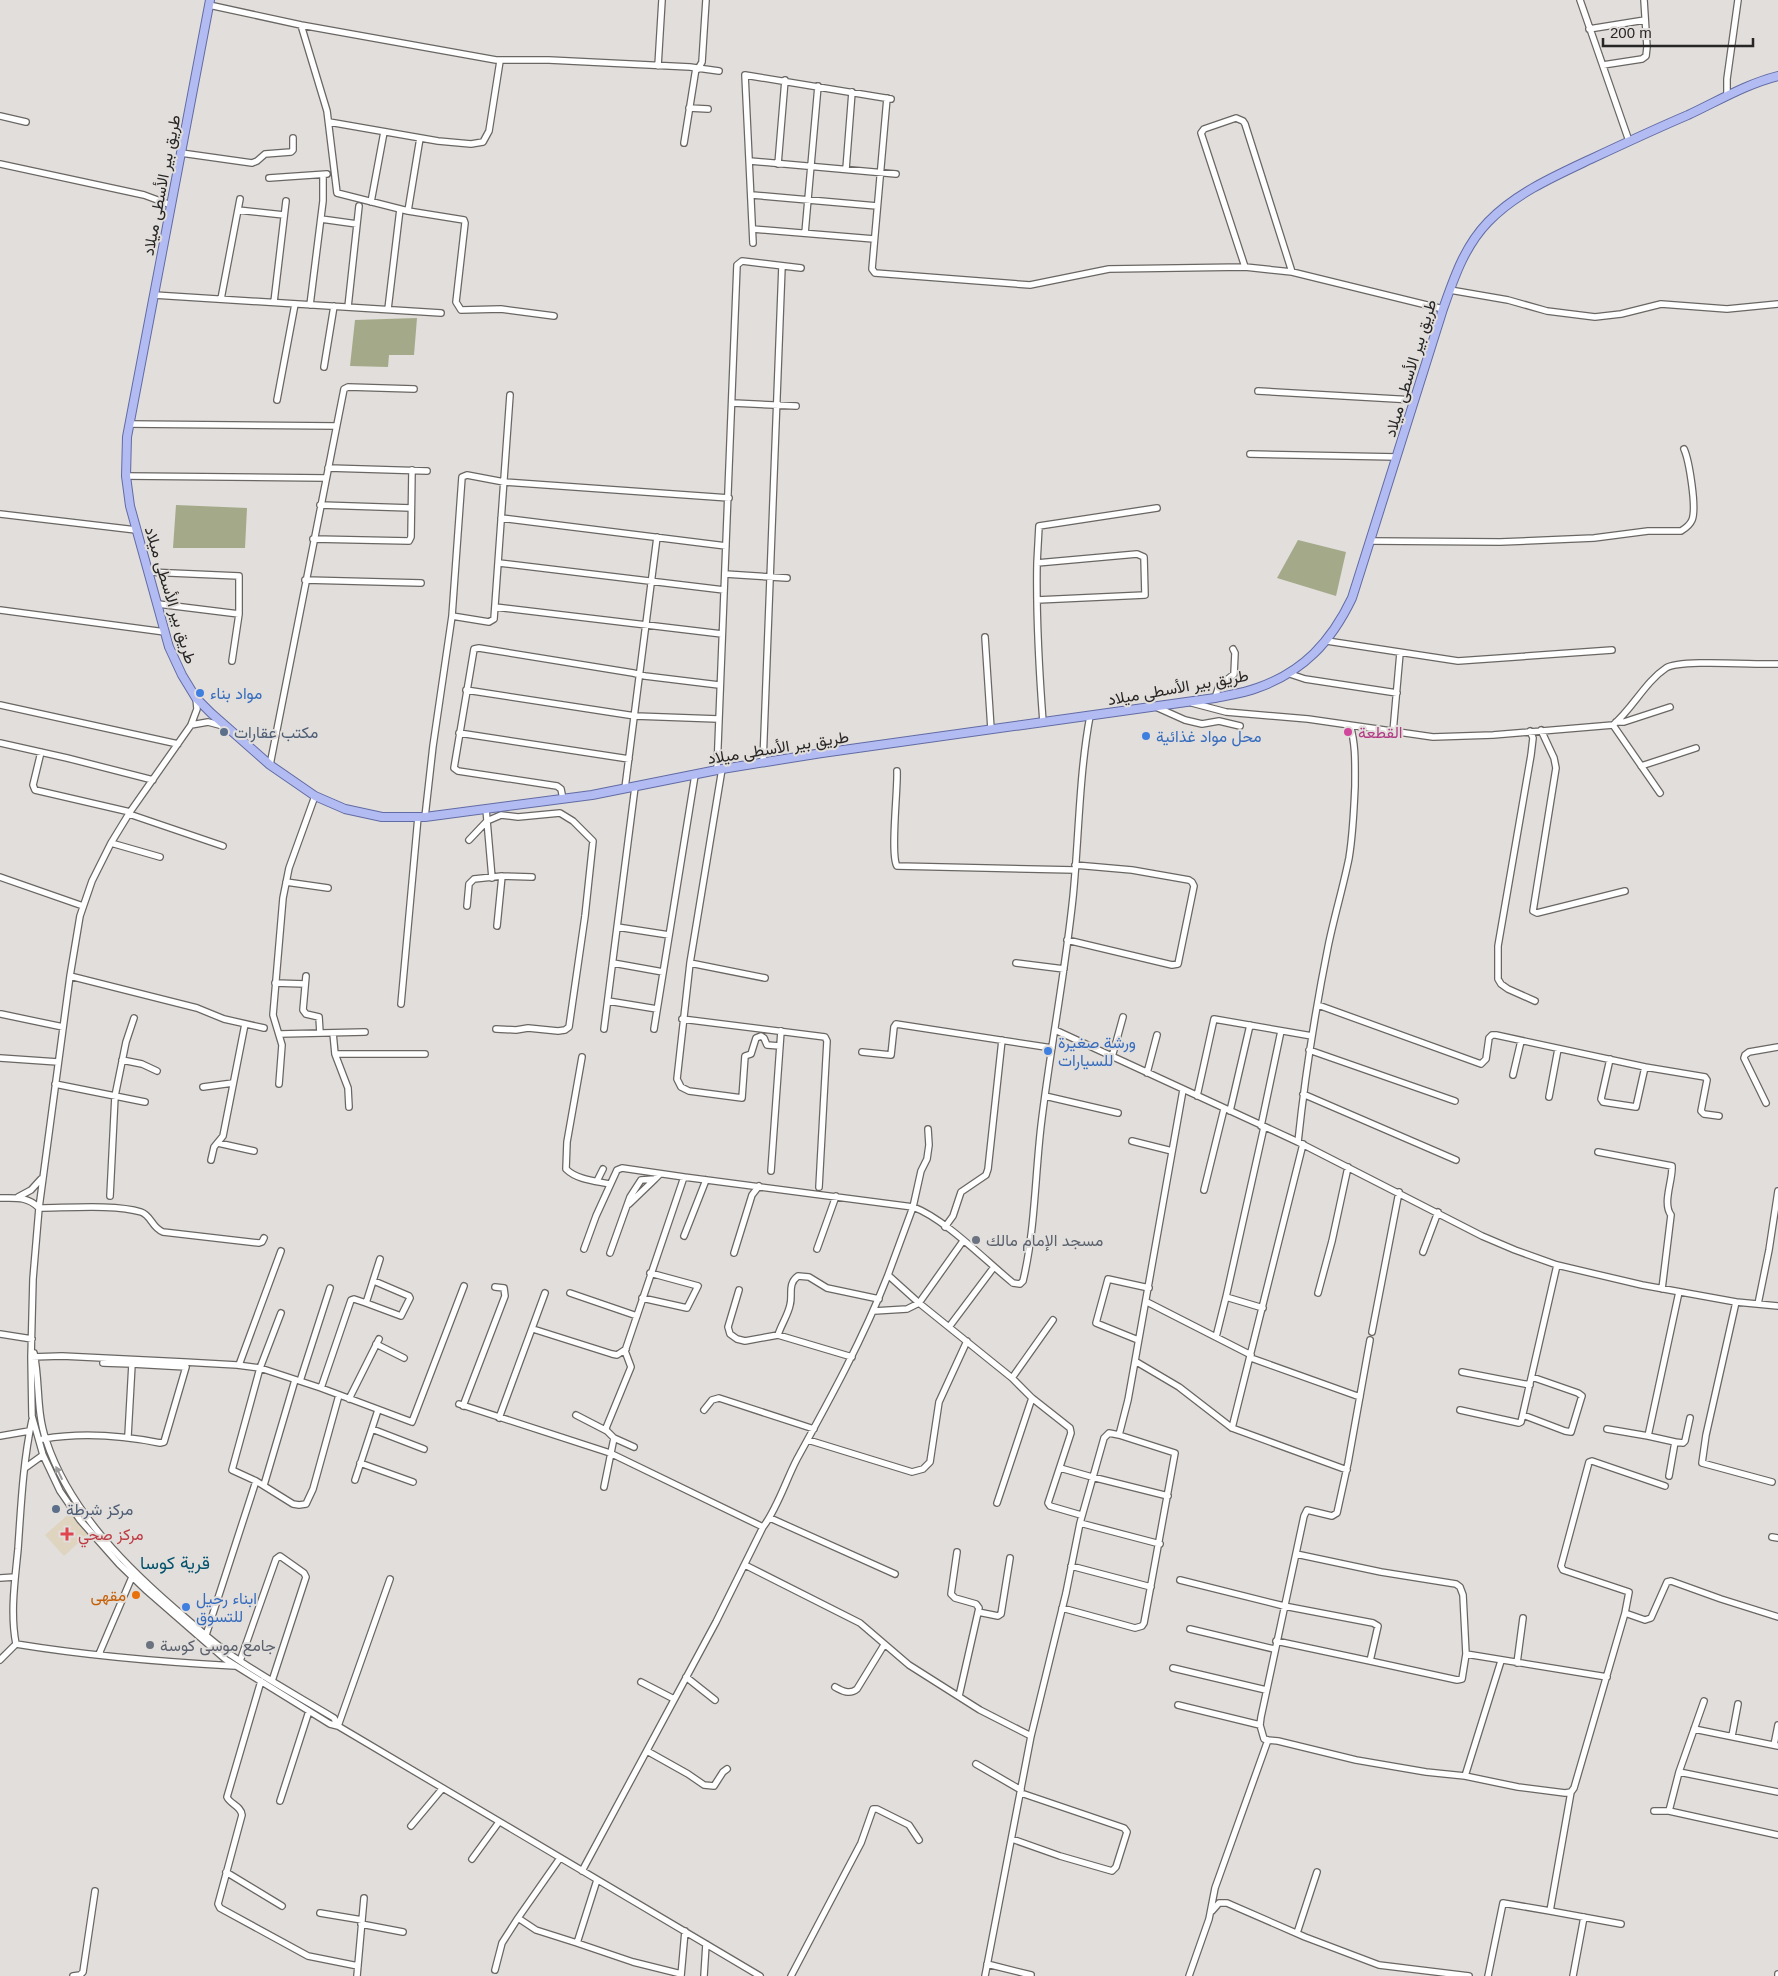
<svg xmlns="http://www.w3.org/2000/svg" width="1778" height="1976" font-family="Arial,Vazirmatn,sans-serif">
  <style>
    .medical { fill: #dfd4bf }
    .forest { fill: #a4aa89 }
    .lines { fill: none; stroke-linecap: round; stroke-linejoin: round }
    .minor-casing { stroke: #696663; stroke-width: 8 }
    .major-casing { stroke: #616ba4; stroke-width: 10 }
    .minor { stroke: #fff; stroke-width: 5.5 }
    .major { stroke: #b3bcf2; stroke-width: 8 }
    .oneway { fill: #9e9d9d }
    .shop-dot { fill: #3f7fe0; stroke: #e1dedb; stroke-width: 2 }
    .service-dot { fill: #5c6f8a; stroke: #e1dedb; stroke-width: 2 }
    .hotel-dot { fill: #d1479c; stroke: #e1dedb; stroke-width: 2 }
    .worship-dot { fill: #6b7280; stroke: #e1dedb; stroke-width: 2 }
    .health-dot { fill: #e0444e; stroke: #e1dedb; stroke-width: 2 }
    .food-dot { fill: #e8710a; stroke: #e1dedb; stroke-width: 2 }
    .labels { text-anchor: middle; stroke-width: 4; stroke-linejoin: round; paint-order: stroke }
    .street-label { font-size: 16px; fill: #272625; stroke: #e1dedb }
    .shop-label { font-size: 16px; fill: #366cbe; stroke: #e1dedb; text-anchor: start }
    .service-label { font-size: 16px; fill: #4e5e75; stroke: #e1dedb; text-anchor: start }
    .hotel-label { font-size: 16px; fill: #b23c85; stroke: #e1dedb; text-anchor: start }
    .worship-label { font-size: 16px; fill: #5b616d; stroke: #e1dedb; text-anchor: start }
    .health-label { font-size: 16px; fill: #be3a42; stroke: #e1dedb; text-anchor: start }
    .food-label { font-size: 16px; fill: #c56008; stroke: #e1dedb; text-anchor: end }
    .neighbourhood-label { font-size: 18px; fill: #04526d; stroke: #e1dedb }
  </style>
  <rect width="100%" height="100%" fill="#e1dedb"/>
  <path class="medical" d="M 70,1513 L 88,1534 L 64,1556 L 45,1535 Z"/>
  <path class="forest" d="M 417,318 L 414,355 L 389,355 L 388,367 L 350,366 L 355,320 Z
    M 176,505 L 247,508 L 245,548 L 173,548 Z
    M 1298,540 L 1346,552 L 1336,596 L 1277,578 Z"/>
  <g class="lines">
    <defs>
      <path id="minor" d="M 1580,0 L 1629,141
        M 209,5 L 301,25 L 496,60 L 549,60 L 690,67 L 719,71
        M 301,25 L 327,111 L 337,193 L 408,211 L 464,220 L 465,223 L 456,302 L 461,310 L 501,309 L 554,316
        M 1589,29 L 1645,20
        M 1603,65 L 1642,59 L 1646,56 L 1647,47 L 1644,0
        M 658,66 L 662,0
        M 698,69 L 702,62 L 706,0
        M 1727,95 L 1727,79 L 1738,0
        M 887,98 L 872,269 L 875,273 L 1030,285 L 1109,269 L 1245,267 L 1292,272 L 1443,309
        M 689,108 L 708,109
        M 0,116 L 26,122
        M 329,122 L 438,141 L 471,144 L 483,142 L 489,131 L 500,61
        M 684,143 L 696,68
        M 181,153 L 252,163 L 257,161 L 265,154 L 291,152 L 293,150 L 293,138
        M 750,161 L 896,174
        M 0,164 L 144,195 L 171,205
        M 778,164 L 785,80
        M 846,169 L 852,92
        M 269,178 L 327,174
        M 752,195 L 877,206
        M 371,202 L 384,132
        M 238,210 L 284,215
        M 408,211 L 420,138
        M 321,219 L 357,224
        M 753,229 L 874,239
        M 805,233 L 818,86
        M 753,243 L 745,75 L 891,99
        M 1245,267 L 1201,133 L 1204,129 L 1236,118 L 1243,121 L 1245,124 L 1292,272
        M 1450,290 L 1508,300 L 1547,311 L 1595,317 L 1621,314 L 1661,304 L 1727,309 L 1778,304
        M 154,295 L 441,313
        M 221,299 L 240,199
        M 274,302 L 286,201
        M 310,305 L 323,201 L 323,175
        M 348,307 L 359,206
        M 388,309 L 400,209
        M 324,367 L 334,306
        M 1258,391 L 1414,400
        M 277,400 L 295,304
        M 733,403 L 796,406
        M 129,424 L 336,426
        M 1250,454 L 1397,457
        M 328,468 L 427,471
        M 126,476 L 326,478
        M 320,505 L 411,508
        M 0,514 L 136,530
        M 501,518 L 726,546
        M 313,539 L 409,541 L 411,537 L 412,470
        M 1371,541 L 1500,542 L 1594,538 L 1648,531 L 1681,531 C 1686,528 1690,525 1692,520 C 1697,508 1689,460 1684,449
        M 499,563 L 724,590
        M 1037,563 L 1039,526 L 1157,508
        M 148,572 L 239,576 L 239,614 L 232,661
        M 725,574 L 787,578
        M 305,580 L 421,583
        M 1037,600 L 1145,595 L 1144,557 L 1137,554 L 1037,563 C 1036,617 1039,669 1043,722
        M 158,604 L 239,614
        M 495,607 L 722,634
        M 0,610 L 165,632
        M 452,616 L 489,622 L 494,619 L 510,395
        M 985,637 L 991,729
        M 1327,641 L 1458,661 L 1612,650
        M 1290,674 L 1305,679 L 1397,693
        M 466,690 L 635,716 L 718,719
        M 196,698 L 197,709 L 191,725 L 130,812 L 111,843 L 92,881 L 80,916 L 70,976 L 39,1208 L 33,1279 L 31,1357 L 32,1416 L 43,1455 L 60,1491 L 80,1520 L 119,1564 L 147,1591 L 225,1659 L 330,1724 L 338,1726 L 760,1976
        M 1215,698 L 1219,686 L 1234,674 L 1235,653 L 1233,649
        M 1192,703 L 1226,712 L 1308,719 L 1433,737 L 1493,735 L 1613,725 C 1633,708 1645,682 1666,668 C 1680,659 1757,665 1778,664
        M 0,705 L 178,744
        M 1156,707 L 1185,720 L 1202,724 L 1219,721 L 1240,726
        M 1616,722 L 1624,722 L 1670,707
        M 191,725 L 208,722 L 223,726
        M 1613,725 L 1660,793
        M 1541,730 L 1554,758 L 1556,768 L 1533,911 L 1537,913 L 1625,891
        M 1530,731 L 1533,738 L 1531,755 L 1498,946 L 1498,979 L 1501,984 L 1508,989 L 1535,1001
        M 1393,732 L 1400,653
        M 459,733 L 629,759
        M 0,743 L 67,758 L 153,780
        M 41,752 L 33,785 L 35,790 L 130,812
        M 763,762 L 782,266
        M 270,765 L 344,389 L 348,387 L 414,389
        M 1641,766 L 1696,748
        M 722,769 L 690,963 L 677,1079 L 681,1087 L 689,1091 L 742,1098 L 745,1056 L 751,1054 L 756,1038 L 761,1036 L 764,1038 L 767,1045 L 780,1046
        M 717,770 L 737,265 L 742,261 L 801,268
        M 897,771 C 898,789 890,855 897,866 L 1075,870
        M 625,788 L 657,537
        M 563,799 L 561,789 L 557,786 L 458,771 L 454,768 L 474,649 L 479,648 L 633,673 L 645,676 L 719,685
        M 486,809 L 492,878
        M 129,814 L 223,846
        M 425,817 L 433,746 L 452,616 L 462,477 L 467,475 L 504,482 L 729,498
        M 469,840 L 487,821 L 501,815 L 518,817 L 560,813 L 573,821 L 593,841 L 585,916 L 569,1027 L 565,1030 L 558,1031 L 528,1028 L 516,1030 L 496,1029
        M 111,843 L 160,857
        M 0,877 L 83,906
        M 286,882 L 328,888
        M 467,906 L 469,884 L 474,879 L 502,876 L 532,877
        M 497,926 L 502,876
        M 617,927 L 669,935
        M 1067,940 L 1172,965 L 1178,964 L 1194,886 L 1192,882 L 1189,880 L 1132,870 L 1075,865
        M 613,963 L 663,972
        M 690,963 L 765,978
        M 1016,963 L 1064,969
        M 70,976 L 197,1008 L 224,1019 L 264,1028
        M 306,976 L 303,1010 L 306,1014 L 319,1017 L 320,1033
        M 275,983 L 305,984
        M 608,1001 L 657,1009
        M 401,1004 L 418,817
        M 1318,1005 L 1481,1064 L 1486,1059 L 1489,1038 L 1492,1035 L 1496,1035 L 1645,1067 L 1705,1077 L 1707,1080 L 1701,1111 L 1704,1114 L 1719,1116
        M 1,1014 L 63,1027
        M 682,1019 L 825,1037 L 827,1041 L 819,1187
        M 604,1029 L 635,787
        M 654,1029 L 695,775
        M 1055,1030 L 1298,1142 L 1482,1236 L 1515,1250 L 1557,1265 L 1642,1285 L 1736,1302 L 1778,1306
        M 333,1033 L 335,1054 L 348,1088 L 349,1107
        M 280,1034 L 365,1032
        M 1309,1050 L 1455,1101
        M 862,1052 L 891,1055 L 894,1027 L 896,1024 L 1052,1048
        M 335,1054 L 425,1054
        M 582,1057 L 567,1142 L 566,1169 C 577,1180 596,1181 610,1184
        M 1112,1057 L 1123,1017
        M 0,1058 L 58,1062
        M 1610,1059 L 1601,1099 L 1603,1102 L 1636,1107 L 1645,1067
        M 122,1060 L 142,1064 L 157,1071
        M 1147,1073 L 1157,1035
        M 1513,1075 L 1521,1041
        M 55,1084 L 145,1102
        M 279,1084 L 282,1045 L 273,1015 L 283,898 L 289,868 L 315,796
        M 203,1087 L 233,1083
        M 1183,1090 L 1135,1361 L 1179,1387 L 1232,1428 L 1347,1470
        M 1303,1094 L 1456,1160
        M 1045,1096 L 1118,1113
        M 1197,1096 L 1214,1019 L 1312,1036
        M 1549,1097 L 1558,1049
        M 1766,1103 L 1744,1058 L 1745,1055 L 1749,1052 L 1778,1047
        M 1230,1111 L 1250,1025
        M 1261,1126 L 1281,1031
        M 928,1129 L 929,1145 L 927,1159 L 921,1171 L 913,1207 L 888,1275 L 919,1303 L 1012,1378 L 1032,1398 L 1070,1428 L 1071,1433 L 1048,1503 L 1050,1506 L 1081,1515
        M 1132,1141 L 1172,1151
        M 1298,1142 C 1305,1076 1315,1012 1328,947 C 1334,917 1343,888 1349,858 C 1353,834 1354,810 1355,786 C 1355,765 1356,745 1350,725
        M 218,1143 L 254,1151
        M 1598,1152 L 1672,1166 C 1673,1180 1662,1203 1671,1215 L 1662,1289
        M 211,1160 L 214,1147 L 223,1136 L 245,1024
        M 771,1171 L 781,1031
        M 597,1181 L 603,1169
        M 1204,1190 L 1224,1109
        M 110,1196 L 115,1096 L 126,1042 L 134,1018
        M 18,1197 L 31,1190 L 41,1179
        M 0,1198 C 15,1198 27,1196 39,1208 C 66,1208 116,1204 141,1212 C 151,1215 152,1228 163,1232 L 259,1243 L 262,1242 L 264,1238
        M 629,1204 L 655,1179
        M 945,1227 L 953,1216 L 961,1192 L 986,1175 L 988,1169 L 1002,1040
        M 684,1236 L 706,1180
        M 584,1249 L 596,1216 L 617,1170 L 622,1168 L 684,1177
        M 817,1249 L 836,1196
        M 1423,1252 L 1438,1212
        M 610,1253 L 630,1197 L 641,1180 L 655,1179 L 660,1174
        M 734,1253 L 752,1195 L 759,1186
        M 739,1290 L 728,1327 L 730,1334 L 737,1339 L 745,1341 L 778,1335 L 852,1357
        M 570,1293 L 637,1316
        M 1318,1293 L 1332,1241 L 1348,1167
        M 642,1298 L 687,1308 L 698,1286 L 650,1273
        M 1147,1302 L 1251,1355
        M 1736,1302 L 1706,1435 L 1702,1463 L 1772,1482
        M 366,1303 L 401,1316 L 410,1298 L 409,1296 L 374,1281
        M 1758,1304 L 1769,1250 L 1778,1191
        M 1263,1308 L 1226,1297 L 1264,1127
        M 874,1311 L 907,1309 L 919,1303 L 963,1241
        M 281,1313 L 260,1368 L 232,1470 L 256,1481 L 293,1504 L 299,1505 L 306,1504 L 313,1489 L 339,1395
        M 949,1327 L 994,1267
        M 533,1329 L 612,1354 L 617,1355 L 626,1349
        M 1372,1332 L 1399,1192
        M 0,1334 L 32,1339
        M 778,1335 C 781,1325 788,1315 790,1305 C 793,1295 787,1284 798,1276 L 809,1277 L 827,1288 L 879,1299
        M 1216,1337 L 1226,1297
        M 1138,1340 L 1096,1323 L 1108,1279 L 1149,1288
        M 376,1344 L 404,1358
        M 34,1353 C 40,1382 36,1411 46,1440 C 70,1513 129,1570 187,1619 C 202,1632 217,1646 234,1657 C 266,1679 301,1698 334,1718 L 338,1726
        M 31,1357 L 62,1356 L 184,1362 L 237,1365 L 260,1368 L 321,1388 L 412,1422 L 464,1286
        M 1251,1358 L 1360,1397
        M 103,1363 L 132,1364
        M 239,1365 L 281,1251
        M 1462,1372 L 1530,1385
        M 1012,1378 L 1053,1320
        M 300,1381 L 330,1288
        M 321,1388 L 351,1300 L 354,1299 L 366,1303 L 380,1259
        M 349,1399 L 379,1339
        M 459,1404 L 610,1453 L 763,1527
        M 463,1406 L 505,1296 L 504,1288 L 495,1287
        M 704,1410 L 712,1400 L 719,1398 L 814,1429
        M 1460,1410 L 1519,1423 L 1521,1422 L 1557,1265
        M 576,1415 L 607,1431
        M 1523,1415 L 1565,1431 L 1571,1432 L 1581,1399 L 1582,1396 L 1578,1393 L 1532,1377
        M 499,1418 L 545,1293
        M 1232,1428 L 1303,1144
        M 372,1429 L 424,1449
        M 1607,1429 L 1648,1436
        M 0,1436 L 29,1431
        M 614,1438 L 634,1447
        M 43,1439 C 83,1432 120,1435 160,1443 L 164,1442 L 186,1367 L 132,1364 L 128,1436
        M 808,1440 L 912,1472 L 923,1469 L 930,1462 L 939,1402 L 967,1341
        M 1675,1442 L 1683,1443 L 1685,1441 L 1690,1418
        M 360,1463 L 413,1482
        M 25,1468 L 43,1455
        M 1060,1468 L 1092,1477 L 1168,1496
        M 1669,1476 L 1675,1442 L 1648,1436 L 1679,1292
        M 355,1480 L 378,1410
        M 264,1485 L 295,1380
        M 1665,1486 L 1592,1461 L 1589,1462 L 1561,1566 L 1563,1570 L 1629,1592 L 1625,1613 L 1645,1620 L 1651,1618 L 1667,1582 L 1671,1581 L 1721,1599 L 1778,1617
        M 604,1487 L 614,1438 L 607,1431 L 606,1428 L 631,1367 L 625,1351 L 684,1177 L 913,1207 C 944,1218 986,1261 1013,1283 L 1020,1284 L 1023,1281 C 1035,1231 1035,1177 1041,1126 C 1050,1050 1065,974 1073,897 C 1079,837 1079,775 1090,716
        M 997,1503 L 1032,1398
        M 770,1518 L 895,1574
        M 1080,1523 L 1160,1544
        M 1772,1537 L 1778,1538
        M 957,1552 L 951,1594 L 955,1598 L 976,1604 L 979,1608 L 959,1696
        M 1296,1554 L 1381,1572 L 1456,1584 L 1460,1587 L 1463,1595 L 1466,1654 L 1462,1679 L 1457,1680 L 1370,1661
        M 745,1565 L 860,1623 L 909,1665 L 980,1710 L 1031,1736
        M 1071,1566 L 1151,1587
        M 0,1578 L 15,1577
        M 1180,1580 L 1284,1606 L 1373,1623 L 1378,1626 L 1370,1661 L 1276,1641
        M 1062,1608 L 1135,1628 L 1142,1626 L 1144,1623 L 1175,1453 L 1119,1435
        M 978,1612 L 998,1616 L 1001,1614 L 1010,1558
        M 1190,1629 L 1274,1649
        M 206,1635 L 256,1481
        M 16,1644 C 10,1613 15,1580 18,1549 C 21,1506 23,1462 32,1420
        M 16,1644 C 89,1656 162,1662 235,1666
        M 99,1654 L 132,1577
        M 1466,1654 L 1607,1677
        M 0,1660 L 16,1644
        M 240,1661 L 276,1559 L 280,1556 L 304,1573 L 306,1577 L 272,1681
        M 1517,1663 L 1523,1618
        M 1173,1668 L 1266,1690
        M 686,1677 L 715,1700
        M 261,1681 L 227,1797 C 230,1804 241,1806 242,1815 L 218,1904 L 220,1908 L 308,1956 L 358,1966
        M 641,1682 L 674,1699
        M 835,1687 C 842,1691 850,1695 857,1689 L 884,1645
        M 1178,1705 L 1260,1725
        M 338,1726 L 390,1579
        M 1694,1729 L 1778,1746
        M 1732,1736 L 1738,1704
        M 1268,1740 L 1264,1739 L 1260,1725 L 1261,1717 L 1304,1516 L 1307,1510 L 1332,1516 L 1337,1513 L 1348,1463 L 1370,1340
        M 1774,1745 L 1778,1725
        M 647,1751 L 688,1774 L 704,1785 L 714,1786 L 723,1772 L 727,1769
        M 976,1764 L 1021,1790
        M 1679,1772 L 1778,1792
        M 1465,1776 L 1501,1661
        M 280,1801 L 309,1711
        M 1654,1811 L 1669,1811 L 1778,1835
        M 1669,1811 L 1679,1772 L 1704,1701
        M 411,1826 L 442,1789
        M 1012,1839 L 1060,1856 L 1112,1871 L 1116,1867 L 1127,1832 L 1124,1828 L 1021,1793
        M 560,1858 L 518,1918 L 536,1930 L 577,1943
        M 472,1859 L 499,1822
        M 582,1871 L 716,1622 L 763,1527 C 777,1509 786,1480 797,1459 C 830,1399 863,1339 888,1275
        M 226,1872 L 282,1906
        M 597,1880 L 577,1943 L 633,1962 L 681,1974
        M 1212,1911 L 1219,1903 L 1227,1903 L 1305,1937 L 1379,1965 L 1469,1976
        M 1550,1911 L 1621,1924
        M 320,1913 L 362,1920
        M 361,1924 L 403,1932
        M 1297,1933 L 1317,1872
        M 987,1964 L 1031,1975
        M 495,1970 L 502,1943 L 518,1918
        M 73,1976 L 80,1975 L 83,1972 L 95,1891
        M 357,1976 L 364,1898
        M 681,1976 L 685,1931
        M 704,1976 L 706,1944
        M 791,1976 L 861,1843 L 873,1809 L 877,1809 L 909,1825 L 919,1840
        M 985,1976 L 1031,1736 L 1066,1593 L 1080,1523 L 1104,1438 L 1109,1433 L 1119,1435 L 1128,1400 L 1135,1361
        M 1189,1976 L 1209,1919 L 1215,1888 L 1268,1740 L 1278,1741 L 1356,1760 L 1426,1772 L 1465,1776 L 1518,1787 L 1565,1793 L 1571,1792 L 1574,1788 L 1625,1613
        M 1488,1976 L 1503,1903 L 1550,1911 L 1571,1792
        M 1573,1976 L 1584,1917
        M 1778,1976 L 1778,1974"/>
      <path id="major" d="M 210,0 L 127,437 L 126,476 L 130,506 L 169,647 L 182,675 L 196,698 L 211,713 L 270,765 L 315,796 L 345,809 L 382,817 L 425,817 L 592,795 L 722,769 L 822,753 L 1215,698 C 1229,695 1244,693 1257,688 C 1303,672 1331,642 1352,598 L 1443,309 C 1454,278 1464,247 1488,222 C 1516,193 1555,176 1591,159 C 1623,144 1655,129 1688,115 C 1718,101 1746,84 1778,76"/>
    </defs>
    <use href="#minor" class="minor-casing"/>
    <use href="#major" class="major-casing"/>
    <use href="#minor" class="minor"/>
    <use href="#major" class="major"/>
  </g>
  <defs><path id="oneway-solid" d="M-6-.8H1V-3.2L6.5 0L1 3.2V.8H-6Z" transform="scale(1.25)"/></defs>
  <use class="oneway" href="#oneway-solid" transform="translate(59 1473) rotate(-116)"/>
  <g class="shop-dot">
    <circle cx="200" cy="693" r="5"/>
    <circle cx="1146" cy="736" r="5"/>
    <circle cx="1048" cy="1051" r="5"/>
    <circle cx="186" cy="1607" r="5"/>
  </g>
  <g class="service-dot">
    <circle cx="224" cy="732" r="5"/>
    <circle cx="56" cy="1509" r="5"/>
  </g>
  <circle class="hotel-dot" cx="1348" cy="732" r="5"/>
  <g class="worship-dot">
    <circle cx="976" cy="1240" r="5"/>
    <circle cx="150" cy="1645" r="5"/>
  </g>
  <path class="health-dot" d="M64.5 1526.5h5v5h5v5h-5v5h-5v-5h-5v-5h5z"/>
  <circle class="food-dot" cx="136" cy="1595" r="5"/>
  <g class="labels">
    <g class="street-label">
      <text transform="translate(161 185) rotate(-79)" y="6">طريق بير الأسطى ميلاد</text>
      <text transform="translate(1410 368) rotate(-73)" y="6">طريق بير الأسطى ميلاد</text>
      <text transform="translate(171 595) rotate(73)" y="6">طريق بير الأسطى ميلاد</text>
      <text transform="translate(1178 687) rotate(-10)" y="6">طريق بير الأسطى ميلاد</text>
      <text transform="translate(778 747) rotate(-9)" y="6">طريق بير الأسطى ميلاد</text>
    </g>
    <g class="shop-label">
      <text x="210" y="699">مواد بناء</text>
      <text x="1156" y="742">محل مواد غذائية</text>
      <text x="1058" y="1048">ورشة صغيرة<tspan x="1058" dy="18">للسيارات</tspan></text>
      <text x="196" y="1604">ابناء رحيل<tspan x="196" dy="18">للتسوق</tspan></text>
    </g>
    <g class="service-label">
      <text x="234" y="738">مكتب عقارات</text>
      <text x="66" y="1515">مركز شرطة</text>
    </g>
    <g class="hotel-label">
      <text x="1358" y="738">القطعة</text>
    </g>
    <g class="worship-label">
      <text x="986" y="1246">مسجد الإمام مالك</text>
      <text x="160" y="1651">جامع موسى كوسة</text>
    </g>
    <g class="health-label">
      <text x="78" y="1540">مركز صحي</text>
    </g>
    <g class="food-label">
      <text x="126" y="1601">مقهى</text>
    </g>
    <g class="neighbourhood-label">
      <text x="175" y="1569">قرية كوسا</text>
    </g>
  </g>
  <path d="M1603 38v8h150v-8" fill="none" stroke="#272625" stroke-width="2.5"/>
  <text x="1610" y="38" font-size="15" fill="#272625" stroke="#e1dedb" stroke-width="4" paint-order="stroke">200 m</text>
</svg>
